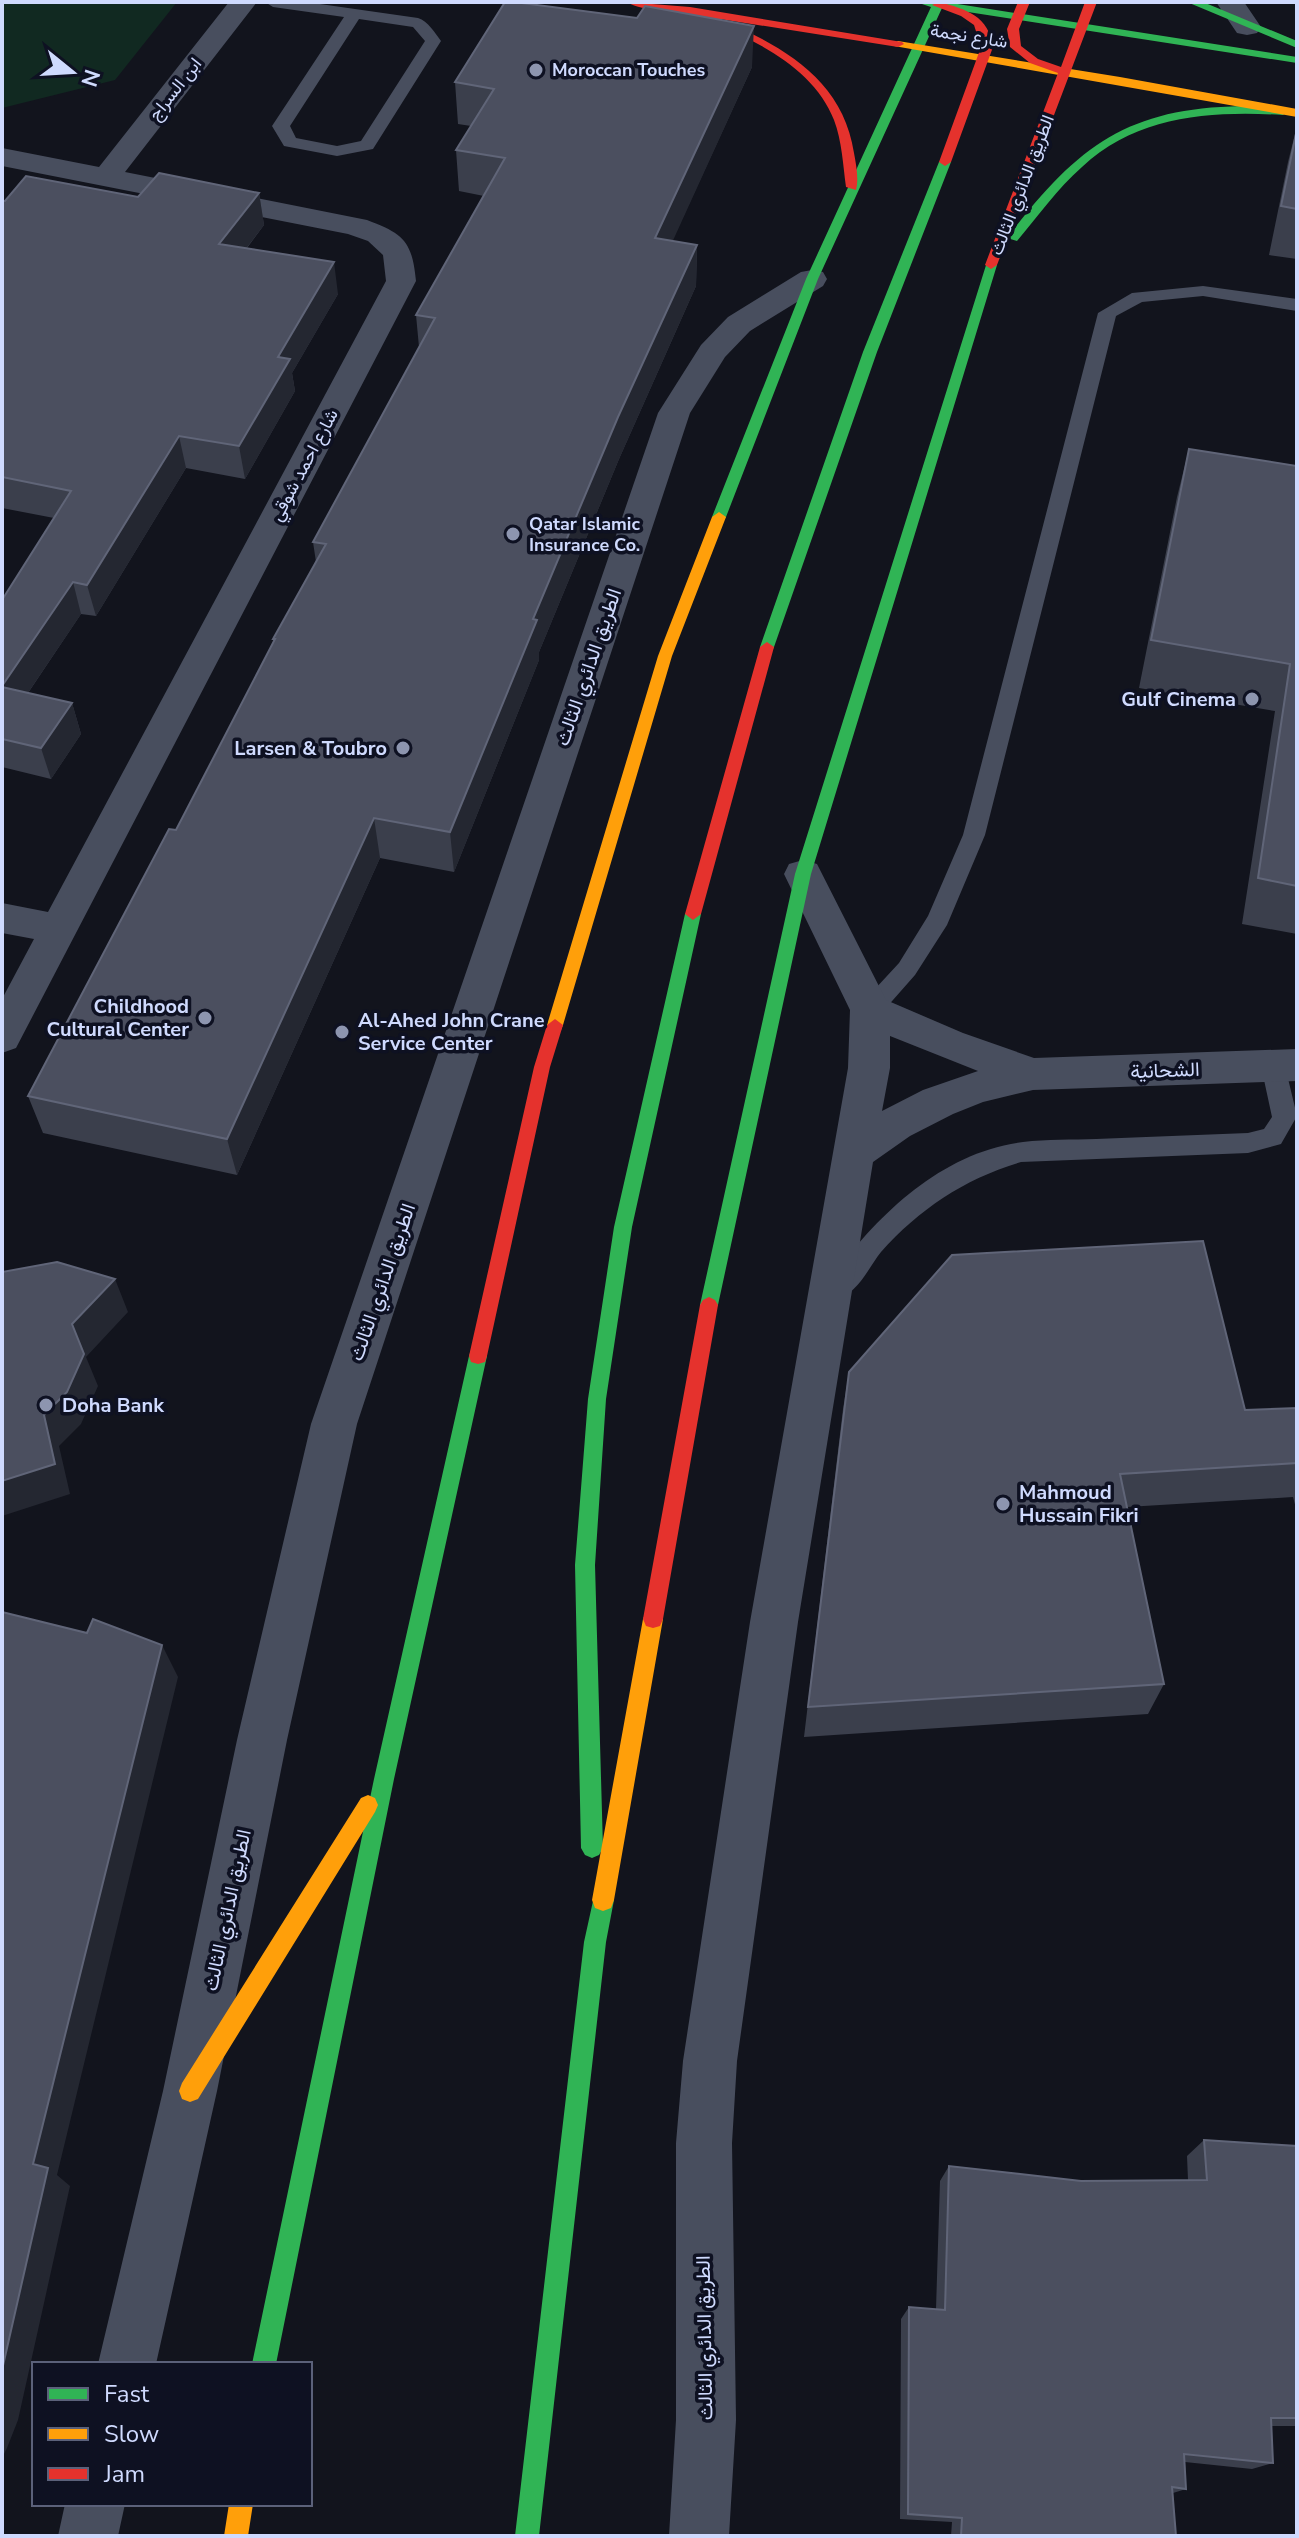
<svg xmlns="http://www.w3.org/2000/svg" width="1299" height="2538" font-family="'Nunito Sans',Vazirmatn,sans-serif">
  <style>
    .green { fill: #112921 }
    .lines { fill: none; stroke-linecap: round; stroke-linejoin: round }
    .lane { fill: #484e5e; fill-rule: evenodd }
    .street { fill: #484e5e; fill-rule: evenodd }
    .fast { fill: #30b455; fill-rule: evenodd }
    .slow { fill: #ff9f0a; fill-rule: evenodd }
    .jam { fill: #e5322d; fill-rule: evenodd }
    .wall { fill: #3b3f4c }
    .shaded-wall { fill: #242731 }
    .building { fill: #4b4f5f; stroke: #606578; stroke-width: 2 }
    .poi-dot { fill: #8d95af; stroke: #0e1122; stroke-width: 3 }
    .labels { text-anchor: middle; stroke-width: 7; stroke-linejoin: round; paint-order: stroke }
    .far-street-label { font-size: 18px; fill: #cfdafe; stroke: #0e1122 }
    .far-poi-label { font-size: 18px; font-weight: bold; fill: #cfdafe; stroke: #0e1122; text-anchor: start }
    .street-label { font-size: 20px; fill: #cfdafe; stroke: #0e1122 }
    .poi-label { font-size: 20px; font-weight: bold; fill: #cfdafe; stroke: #0e1122; text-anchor: end }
  </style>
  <rect width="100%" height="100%" fill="#12141d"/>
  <path class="green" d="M 2,2 L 177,2 L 115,80 L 2,108 Z"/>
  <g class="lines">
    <path class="lane" d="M 265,2 L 306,2 L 418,18 C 428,21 435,33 441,41 L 373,149 L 337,156 L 284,146 L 272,126 L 344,17 L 273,7 ZM 359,19 L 413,27 L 425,41 L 361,141 L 337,146 L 296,138 L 290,126 Z
      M 1203,286 L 1297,299 L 1297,311 L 1203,296 L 1142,302 L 1116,316 L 985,835 L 947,925 L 915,975 L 878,1017 L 870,1019 L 862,1017 L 858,1010 L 862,1003 L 899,963 L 928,916 L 963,835 L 1098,313 L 1132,293 Z
      M 1273,1056 L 1282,1059 L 1285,1066 L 1297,1116 L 1281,1144 L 1248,1153 L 1021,1162 C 966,1178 919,1209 881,1252 C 868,1268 853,1304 830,1296 L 826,1288 L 830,1280 C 875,1217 941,1152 1023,1142 C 1047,1139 1072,1140 1096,1139 C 1146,1137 1197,1135 1248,1133 L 1264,1129 L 1272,1117 L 1261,1066 L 1264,1059 Z"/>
    <path class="street" d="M 229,2 L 257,2 L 125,172 L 367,220 C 404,234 412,241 416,281 L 16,1048 L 2,1053 L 2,999 L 34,939 L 2,933 L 2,903 L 48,912 L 386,281 L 383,255 L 368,241 L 348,234 L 2,166 L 2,148 L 99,167 Z
      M 1216,2 L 1244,2 L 1261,27 L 1257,33 L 1247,35 L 1237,33 Z
      M 812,270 L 823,272 L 827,279 L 823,286 L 750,331 L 725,357 L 690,413 L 357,1424 L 287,1740 L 217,2091 L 156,2364 L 98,2364 L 163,2091 L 237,1740 L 311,1424 L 658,413 L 701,345 L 728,317 L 801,272 Z
      M 803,860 L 817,864 L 886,1000 L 963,1033 L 1034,1058 L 1297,1049 L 1297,1081 L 1033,1090 L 983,1102 L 953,1114 L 910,1136 L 873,1162 L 798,1622 L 737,2061 L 732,2143 L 736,2420 L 729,2536 L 669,2536 L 676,2420 L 676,2143 L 683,2061 L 750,1622 L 848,1068 L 850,1010 L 784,874 L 789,864 ZM 890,1036 L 978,1071 L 923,1090 L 882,1111 L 890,1068 Z
      M 65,2504 L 125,2504 L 118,2536 L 58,2536 Z"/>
    <path class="fast" d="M 916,2 L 945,2 L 1297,57 L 1297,63 L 942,8 L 818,279 L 726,517 L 724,520 L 714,520 L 712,517 L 806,279 L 931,7 Z
      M 1187,2 L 1203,2 L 1297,41 L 1297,48 Z
      M 1257,106 L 1283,107 L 1289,111 L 1283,115 C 1211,111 1138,115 1082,167 C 1057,189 1038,216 1017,241 L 1007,238 C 1081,141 1132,105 1257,106 Z
      M 945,158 L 951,162 L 877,352 L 774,647 L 772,651 L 762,651 L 760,647 L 863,352 L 939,162 Z
      M 987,262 L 997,265 L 811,874 L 718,1305 L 715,1310 L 709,1313 L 703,1310 L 700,1305 L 795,874 Z
      M 693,908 L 701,914 L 632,1227 L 606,1399 L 595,1565 L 603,1848 L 599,1855 L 592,1858 L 585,1855 L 581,1848 L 575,1565 L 588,1399 L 614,1227 L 685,914 Z
      M 478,1348 L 485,1350 L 487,1356 L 394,1779 L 276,2364 L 252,2364 L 374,1779 L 469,1356 L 471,1350 Z
      M 603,1889 L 611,1892 L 614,1900 L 606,1942 L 539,2536 L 515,2536 L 584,1942 L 595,1892 Z"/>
    <path class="slow" d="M 898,41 L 1120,77 L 1297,109 L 1297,117 L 894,46 L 892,44 Z
      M 719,512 L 726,517 L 672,656 L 563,1025 L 561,1030 L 549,1030 L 547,1025 L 658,656 L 712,517 Z
      M 653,1610 L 660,1612 L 663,1619 L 614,1900 L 611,1908 L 603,1911 L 595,1908 L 592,1900 L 643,1619 L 646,1612 Z
      M 368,1795 L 375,1798 L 378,1805 L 375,1812 L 198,2099 L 190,2102 L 182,2099 L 179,2091 L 182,2083 L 361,1798 Z
      M 229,2504 L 253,2504 L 248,2536 L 224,2536 Z"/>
    <path class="jam" d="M 627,2 L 690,7 L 902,42 L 904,44 L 898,47 L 720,19 C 782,46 843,79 854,153 C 856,164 859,179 856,190 L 846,187 C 843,165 842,141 834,120 C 813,65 745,34 693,16 C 673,8 645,13 627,2 Z
      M 939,2 C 966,9 989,16 993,47 L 951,162 L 945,166 L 939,162 L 981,47 L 974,25 L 961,16 L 932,5 Z
      M 1018,2 L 1030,2 L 1019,29 L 1021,46 L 1038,59 L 1061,67 L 1085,2 L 1097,2 L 997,265 L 991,269 L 985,265 L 1058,73 L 1030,63 L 1010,47 L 1007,29 Z
      M 767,642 L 774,647 L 701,914 L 693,920 L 685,914 L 760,647 Z
      M 555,1019 L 563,1025 L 550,1067 L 487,1356 L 485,1362 L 478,1364 L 471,1362 L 469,1356 L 534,1067 L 547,1025 Z
      M 709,1297 L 715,1300 L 718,1305 L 663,1619 L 660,1626 L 653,1628 L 646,1626 L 643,1619 L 700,1305 L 703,1300 Z"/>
  </g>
  <path class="wall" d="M 752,67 L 672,241 L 697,245 L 696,286 L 619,459 L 539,652 L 539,660 L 454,872 L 380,858 L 237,1175 L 43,1133 L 28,1096 L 176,830 L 274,643 L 273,639 L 316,562 L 313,542 L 419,347 L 416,315 L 484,196 L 459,191 L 456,150 L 471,126 L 458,124 L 455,82 Z
    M 1297,126 L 1297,259 L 1269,255 L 1288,162 Z
    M 259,193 L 264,225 L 247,248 L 338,294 L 292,373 L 295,391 L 245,479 L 186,468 L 96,616 L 81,614 L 28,693 L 72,703 L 81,734 L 51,779 L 2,767 L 2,600 L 54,518 L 2,508 L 2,201 Z
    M 1189,449 L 1296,466 L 1297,457 L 1297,934 L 1242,924 L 1275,711 L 1139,688 L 1177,497 Z
    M 849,1372 L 1245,1410 L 1297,1408 L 1297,1512 L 1293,1497 L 1127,1507 L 1164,1684 L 1148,1714 L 804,1737 L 843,1409 Z
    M 1204,2140 L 1297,2146 L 1297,2426 L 1271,2426 L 1273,2463 L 1252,2469 L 1185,2462 L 1186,2489 L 1173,2493 L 1176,2536 L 951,2536 L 952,2522 L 900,2519 L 901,2319 L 909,2307 L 936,2309 L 940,2181 L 949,2166 L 1081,2181 L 1188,2180 L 1187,2156 Z"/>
  <path class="shaded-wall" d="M 754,26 L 752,67 L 655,280 L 655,238 Z
    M 259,193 L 264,225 L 225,276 L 219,244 Z
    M 697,245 L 696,286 L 619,459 L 539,652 L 539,660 L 454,872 L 450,832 L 533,619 L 618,417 Z
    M 334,262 L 338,294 L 292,373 L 295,391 L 245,479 L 239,446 L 278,357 Z
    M 179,436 L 186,468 L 96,616 L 87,585 Z
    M 73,582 L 81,614 L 11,718 L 2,690 L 2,686 Z
    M 72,703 L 81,734 L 51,779 L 41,748 Z
    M 374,818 L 380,858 L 237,1175 L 227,1139 Z
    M 115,1279 L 128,1312 L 86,1357 L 98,1386 L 81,1424 L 59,1446 L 70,1494 L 2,1516 L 2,1481 L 44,1415 L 72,1324 Z
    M 162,1645 L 178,1677 L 57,2175 L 70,2186 L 18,2420 L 7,2448 L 2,2458 L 2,2370 L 33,2164 Z"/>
  <path class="building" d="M 505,2 L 514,2 L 637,18 L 645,6 L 754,26 L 655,238 L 697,245 L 618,417 L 533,619 L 537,620 L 450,832 L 374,818 L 227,1139 L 28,1096 L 169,829 L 176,830 L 275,639 L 273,639 L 326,544 L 313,542 L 435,318 L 416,315 L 505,158 L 456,150 L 494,89 L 455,82 Z
    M 1297,129 L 1297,209 L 1281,206 Z
    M 159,173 L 259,193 L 219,244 L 334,262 L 278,357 L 290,359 L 239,446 L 179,436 L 87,585 L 73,582 L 2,686 L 2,600 L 71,491 L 2,477 L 2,201 L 5,201 L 26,176 L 138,197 Z
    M 1189,449 L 1297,466 L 1297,886 L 1258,878 L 1290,664 L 1151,640 Z
    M 2,687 L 72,703 L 41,748 L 2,739 Z
    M 1203,1241 L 1245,1410 L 1297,1408 L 1297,1463 L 1120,1474 L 1164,1684 L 808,1707 L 849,1372 L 952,1255 Z
    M 57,1262 L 115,1279 L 72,1324 L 84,1354 L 67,1392 L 44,1415 L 55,1464 L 2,1481 L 2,1272 Z
    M 2,1612 L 87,1633 L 93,1619 L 162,1645 L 33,2164 L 48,2168 L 2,2370 Z
    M 1204,2140 L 1297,2146 L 1297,2418 L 1271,2418 L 1273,2463 L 1184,2454 L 1186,2489 L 1172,2487 L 1176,2536 L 961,2536 L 962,2518 L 908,2514 L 909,2307 L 945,2310 L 949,2166 L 1081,2181 L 1207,2180 Z"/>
  <g class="poi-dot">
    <circle cx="536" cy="70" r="8"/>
    <circle cx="513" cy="534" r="8"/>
    <circle cx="1252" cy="699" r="8"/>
    <circle cx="403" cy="748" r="8"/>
    <circle cx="205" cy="1018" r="8"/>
    <circle cx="342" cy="1032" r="8"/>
    <circle cx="46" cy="1405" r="8"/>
    <circle cx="1003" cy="1504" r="8"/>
  </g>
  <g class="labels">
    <g class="far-street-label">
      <text transform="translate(969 36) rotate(9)" y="6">شارع نجمة</text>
      <text transform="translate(175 89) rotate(-52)" y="6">ابن السراج</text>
      <text transform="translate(1022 185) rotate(-69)" y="6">الطريق الدائري الثالث</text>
      <text transform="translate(304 465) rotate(-62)" y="6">شارع احمد شوقي</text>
    </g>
    <g class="far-poi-label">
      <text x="552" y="76">Moroccan Touches</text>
      <text x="529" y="530">Qatar Islamic<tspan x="529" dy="21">Insurance Co.</tspan></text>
    </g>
    <g class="street-label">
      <text transform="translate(588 667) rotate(-71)" y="7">الطريق الدائري الثالث</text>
      <text transform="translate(1165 1070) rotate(-2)" y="7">الشحانية</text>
      <text transform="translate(382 1282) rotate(-71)" y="7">الطريق الدائري الثالث</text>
      <text transform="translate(227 1910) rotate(-78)" y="7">الطريق الدائري الثالث</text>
      <text transform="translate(704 2338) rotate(-91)" y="7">الطريق الدائري الثالث</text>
    </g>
    <g class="poi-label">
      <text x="1236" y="706">Gulf Cinema</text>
      <text x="387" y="755">Larsen &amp; Toubro</text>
      <text x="189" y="1013">Childhood<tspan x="189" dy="23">Cultural Center</tspan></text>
      <text x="358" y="1027" text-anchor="start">Al-Ahed John Crane<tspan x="358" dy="23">Service Center</tspan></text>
      <text x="62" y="1412" text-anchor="start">Doha Bank</text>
      <text x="1019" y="1499" text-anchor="start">Mahmoud<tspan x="1019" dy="23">Hussain Fikri</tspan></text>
    </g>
  </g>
  <rect width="1299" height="2538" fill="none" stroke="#cfdafe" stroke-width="8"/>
  <rect x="32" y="2362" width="280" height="144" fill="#0e1122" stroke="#5b617a" stroke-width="2"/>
  <rect x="48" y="2388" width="40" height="12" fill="#30b455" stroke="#5b617a" stroke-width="2"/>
  <text x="104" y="2402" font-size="24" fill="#cfdafe">Fast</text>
  <rect x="48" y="2428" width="40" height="12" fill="#ff9f0a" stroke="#5b617a" stroke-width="2"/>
  <text x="104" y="2442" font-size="24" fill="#cfdafe">Slow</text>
  <rect x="48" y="2468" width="40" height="12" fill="#e5322d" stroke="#5b617a" stroke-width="2"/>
  <text x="104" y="2482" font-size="24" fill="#cfdafe">Jam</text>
  <g transform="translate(72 72) rotate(108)" stroke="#0e1122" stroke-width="6" paint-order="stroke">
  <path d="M0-6L14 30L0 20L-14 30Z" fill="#cfdafe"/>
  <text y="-12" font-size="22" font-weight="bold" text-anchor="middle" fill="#cfdafe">N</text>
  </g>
</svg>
